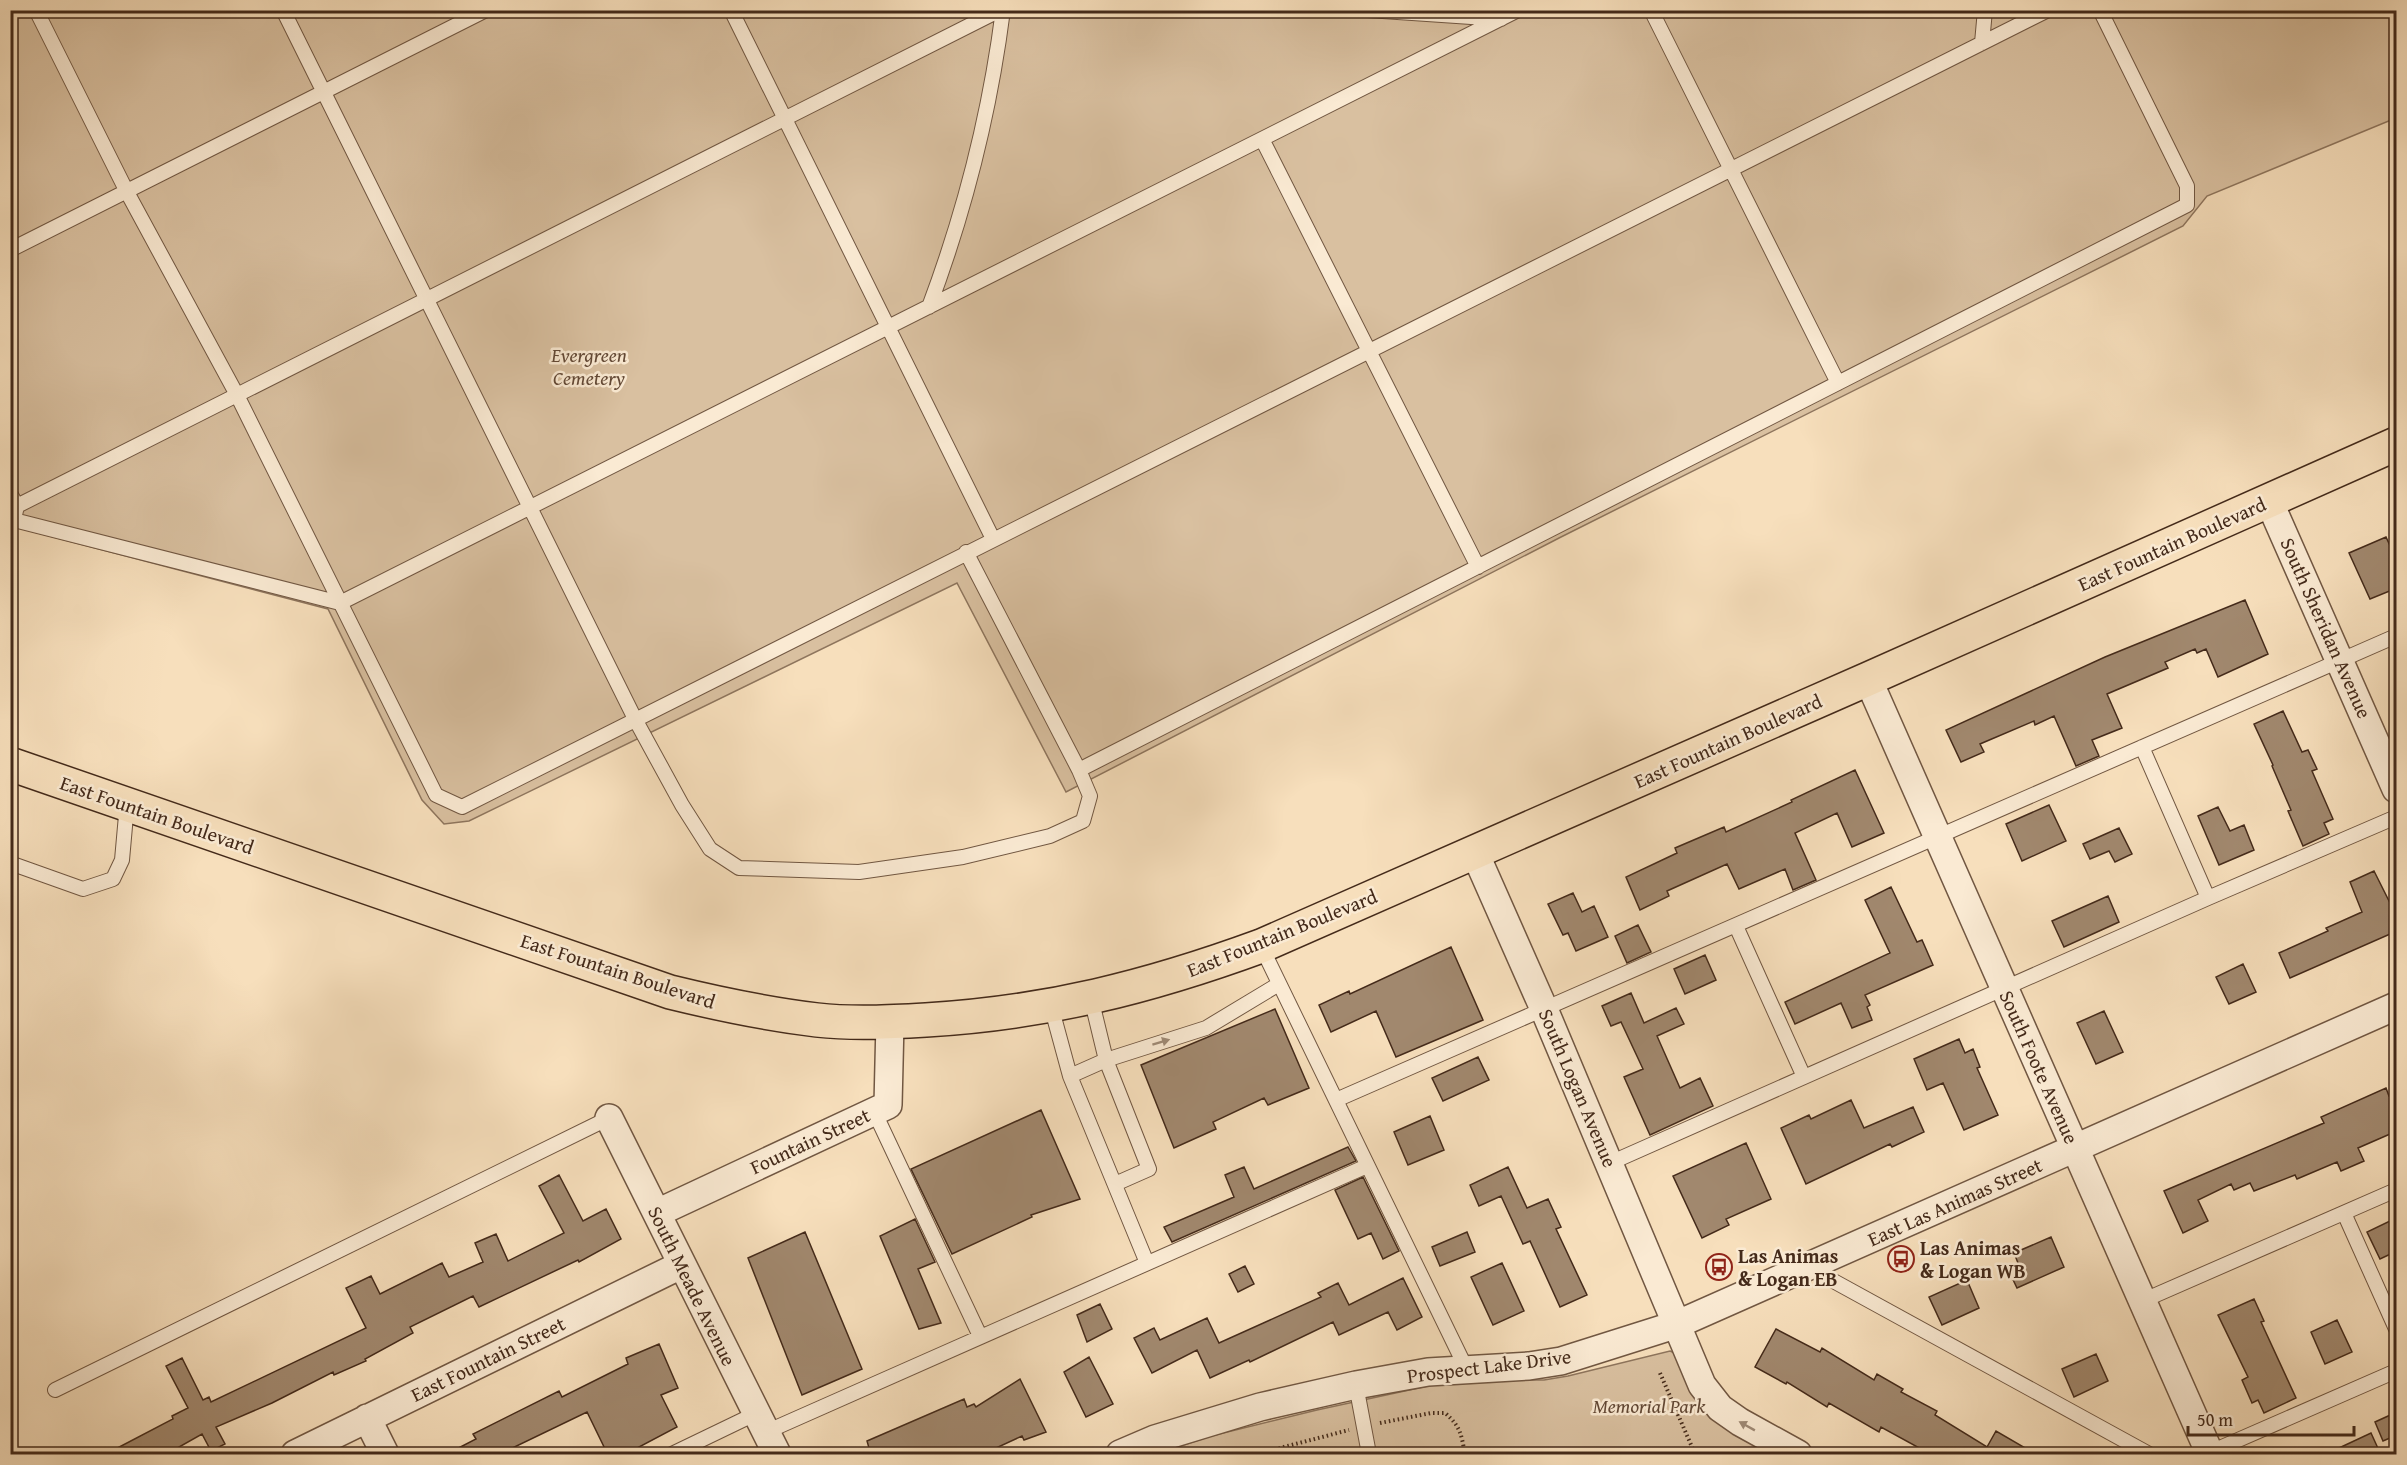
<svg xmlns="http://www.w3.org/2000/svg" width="2407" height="1465" font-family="'Gentium Book Plus',serif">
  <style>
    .green { fill: #d9c0a0; stroke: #8e755d; stroke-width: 1.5 }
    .building { fill: #a1886e; stroke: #442a1a; stroke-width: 1.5 }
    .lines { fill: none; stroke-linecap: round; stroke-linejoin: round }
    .lane-casing { stroke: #715742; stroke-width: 16 }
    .street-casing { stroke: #715742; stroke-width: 30 }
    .primary-casing { stroke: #442a1a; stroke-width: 36 }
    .path { stroke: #442a1a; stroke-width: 4; stroke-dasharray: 1.5 3; stroke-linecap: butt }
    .lane { stroke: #faead3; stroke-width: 14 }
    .street { stroke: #faead3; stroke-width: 27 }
    .primary { stroke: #f7dfbc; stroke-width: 33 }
    .oneway { fill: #9f8a76 }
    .labels { text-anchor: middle; stroke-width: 5; stroke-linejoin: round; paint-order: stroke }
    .park-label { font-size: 20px; font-style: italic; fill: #624835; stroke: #faead3 }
    .street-label { font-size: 20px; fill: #442a1a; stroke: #faead3 }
    .poi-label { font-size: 20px; font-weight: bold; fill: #442a1a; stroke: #faead3; text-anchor: start }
  </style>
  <rect width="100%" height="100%" fill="#f7dfbc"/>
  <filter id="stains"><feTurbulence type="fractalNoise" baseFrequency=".00333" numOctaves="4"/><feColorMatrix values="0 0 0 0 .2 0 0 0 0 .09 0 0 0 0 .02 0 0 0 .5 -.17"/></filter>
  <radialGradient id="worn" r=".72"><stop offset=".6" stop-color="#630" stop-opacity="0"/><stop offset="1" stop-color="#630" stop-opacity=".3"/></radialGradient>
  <path class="green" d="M 2396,10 L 2396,118 L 2207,196 L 2183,226 L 1561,537 L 1066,792 L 957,583 L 469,821 L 444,824 L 422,800 L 328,609 L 11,526 L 10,11 Z
    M 1670,1351 L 1679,1355 L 1699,1396 L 1724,1427 L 1770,1454 L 1156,1454 L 1211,1436 L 1317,1410 L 1437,1384 L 1479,1380 L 1544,1380 L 1568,1376 Z"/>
  <path class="building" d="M 2386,537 L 2397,561 L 2397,588 L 2370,599 L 2349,553 Z
    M 2245,600 L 2268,654 L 2218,677 L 2206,649 L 2197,653 L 2195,649 L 2165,662 L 2168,668 L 2107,694 L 2122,728 L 2092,740 L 2099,756 L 2076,766 L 2054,716 L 2035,725 L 2034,721 L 1980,744 L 1984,752 L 1961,762 L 1946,730 L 2105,657 Z
    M 2283,711 L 2302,752 L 2308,750 L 2317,769 L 2312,771 L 2333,819 L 2324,823 L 2329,834 L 2303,846 L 2288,811 L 2291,810 L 2272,766 L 2273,765 L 2254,724 Z
    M 1855,770 L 1884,833 L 1852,847 L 1837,813 L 1795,833 L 1816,880 L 1793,890 L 1785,869 L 1739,889 L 1727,864 L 1667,891 L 1669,896 L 1640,910 L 1626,877 L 1677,853 L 1675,848 L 1724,827 L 1726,832 L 1792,802 L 1791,800 Z
    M 2049,805 L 2066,841 L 2022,861 L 2006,824 Z
    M 2218,807 L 2230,831 L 2244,825 L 2254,850 L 2219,865 L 2198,816 Z
    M 2119,828 L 2132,854 L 2115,862 L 2109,851 L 2090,859 L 2083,844 Z
    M 2374,871 L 2397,917 L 2397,931 L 2290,978 L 2279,953 L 2328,931 L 2326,928 L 2362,912 L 2350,882 Z
    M 1891,887 L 1917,942 L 1922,940 L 1933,965 L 1865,995 L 1870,1005 L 1867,1007 L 1872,1020 L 1852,1028 L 1841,1003 L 1795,1024 L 1785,1002 L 1890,953 L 1865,900 Z
    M 1573,893 L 1582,912 L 1594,906 L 1608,937 L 1576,951 L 1568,933 L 1563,935 L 1548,904 Z
    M 2108,896 L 2119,922 L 2064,947 L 2052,921 Z
    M 1638,925 L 1651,952 L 1627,963 L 1615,936 Z
    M 1451,947 L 1483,1020 L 1396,1057 L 1376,1011 L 1331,1032 L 1319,1005 L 1349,991 L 1350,994 Z
    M 1705,955 L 1716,980 L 1685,994 L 1674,969 Z
    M 2243,964 L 2256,992 L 2229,1004 L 2216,977 Z
    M 1631,993 L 1644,1023 L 1676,1008 L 1684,1024 L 1657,1036 L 1680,1088 L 1700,1078 L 1713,1106 L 1650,1135 L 1624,1077 L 1643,1069 L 1621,1022 L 1611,1026 L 1602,1006 Z
    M 1275,1009 L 1309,1088 L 1268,1105 L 1264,1098 L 1213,1122 L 1216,1129 L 1174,1148 L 1141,1065 Z
    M 2104,1011 L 2123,1052 L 2096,1064 L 2077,1023 Z
    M 1959,1039 L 1965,1053 L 1973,1049 L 1980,1067 L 1977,1068 L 1998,1115 L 1964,1130 L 1943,1083 L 1927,1090 L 1914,1059 Z
    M 1478,1057 L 1489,1080 L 1443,1101 L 1432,1078 Z
    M 2386,1088 L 2389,1096 L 2397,1093 L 2397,1131 L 2358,1148 L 2364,1161 L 2341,1171 L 2337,1162 L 2297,1179 L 2295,1175 L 2254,1191 L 2250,1183 L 2234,1190 L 2231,1184 L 2198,1200 L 2208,1221 L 2183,1233 L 2164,1191 L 2324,1123 L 2321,1117 Z
    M 1851,1100 L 1864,1128 L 1913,1107 L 1924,1132 L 1892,1147 L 1890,1144 L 1806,1184 L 1781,1128 L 1809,1115 L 1811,1119 Z
    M 1041,1110 L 1080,1199 L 1031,1215 L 1032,1217 L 952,1254 L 911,1169 Z
    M 1430,1116 L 1444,1150 L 1408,1165 L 1394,1132 Z
    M 1746,1143 L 1771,1199 L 1726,1219 L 1729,1225 L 1702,1238 L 1673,1176 Z
    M 1348,1147 L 1356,1161 L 1172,1242 L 1164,1227 L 1234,1197 L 1225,1175 L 1244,1167 L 1254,1189 Z
    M 1508,1167 L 1527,1208 L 1548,1199 L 1561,1227 L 1556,1229 L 1587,1295 L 1560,1307 L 1530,1241 L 1523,1244 L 1501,1196 L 1479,1206 L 1470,1185 Z
    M 559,1175 L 583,1221 L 606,1209 L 621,1239 L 579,1262 L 578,1260 L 479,1307 L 473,1296 L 410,1327 L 413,1333 L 365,1359 L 366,1361 L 334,1375 L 333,1372 L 272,1403 L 216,1427 L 225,1444 L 211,1451 L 202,1434 L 165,1455 L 104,1455 L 173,1419 L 172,1416 L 188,1408 L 166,1366 L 182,1358 L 203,1400 L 209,1397 L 211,1402 L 366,1328 L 346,1288 L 371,1276 L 380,1294 L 442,1263 L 449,1277 L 483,1262 L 475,1243 L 496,1234 L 508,1261 L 564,1233 L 539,1186 Z
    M 1363,1177 L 1399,1251 L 1383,1259 L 1371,1233 L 1358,1239 L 1335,1190 Z
    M 915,1219 L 935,1262 L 918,1269 L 941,1323 L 919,1329 L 880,1236 Z
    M 2392,1220 L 2397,1230 L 2397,1251 L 2380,1259 L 2367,1232 Z
    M 805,1232 L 862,1369 L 802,1395 L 748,1258 Z
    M 1467,1232 L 1475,1252 L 1440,1266 L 1432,1247 Z
    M 2051,1237 L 2064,1267 L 2017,1288 L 2007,1267 L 2018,1263 L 2014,1253 Z
    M 1502,1263 L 1524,1311 L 1493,1325 L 1471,1277 Z
    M 1245,1266 L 1254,1284 L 1238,1292 L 1229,1274 Z
    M 1403,1278 L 1422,1317 L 1397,1330 L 1388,1312 L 1339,1335 L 1333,1322 L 1250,1362 L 1249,1360 L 1210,1378 L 1197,1350 L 1152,1373 L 1134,1338 L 1154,1328 L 1160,1340 L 1207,1318 L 1219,1343 L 1321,1297 L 1318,1293 L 1338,1283 L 1349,1305 Z
    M 1967,1280 L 1979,1308 L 1942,1325 L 1929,1297 Z
    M 2254,1299 L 2264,1321 L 2261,1322 L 2296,1398 L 2264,1413 L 2258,1400 L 2252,1403 L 2242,1380 L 2248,1377 L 2218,1315 Z
    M 1100,1304 L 1112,1329 L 1087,1342 L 1077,1315 Z
    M 2337,1320 L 2352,1352 L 2325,1364 L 2311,1332 Z
    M 1776,1329 L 1820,1352 L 1822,1348 L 1874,1380 L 1877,1374 L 1903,1389 L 1901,1392 L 1937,1411 L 1935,1415 L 1987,1447 L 1996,1431 L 2037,1455 L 1932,1455 L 1881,1427 L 1879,1432 L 1829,1403 L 1827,1407 L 1787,1382 L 1786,1384 L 1755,1367 Z
    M 659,1344 L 678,1388 L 661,1395 L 677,1427 L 624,1455 L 608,1455 L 587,1412 L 498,1455 L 445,1455 L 476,1439 L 473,1434 L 559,1391 L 562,1397 L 628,1364 L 626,1358 Z
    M 2096,1354 L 2108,1381 L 2074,1397 L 2062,1369 Z
    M 1089,1357 L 1113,1404 L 1086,1417 L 1064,1372 Z
    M 1020,1379 L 1046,1432 L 1024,1440 L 1022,1436 L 981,1455 L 871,1455 L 867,1441 L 964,1399 L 967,1407 L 974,1404 L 976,1407 Z
    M 2397,1412 L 2397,1435 L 2383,1441 L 2375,1422 Z
    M 2371,1433 L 2381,1455 L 2324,1455 Z"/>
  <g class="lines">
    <defs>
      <path id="lane" d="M 36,10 L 127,192 L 237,395 L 436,795 L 462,807 L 2048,10
        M 283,10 L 635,719 L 682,805 L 710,849 L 739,868 L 859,872 L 963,857 L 1050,836 L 1083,821 L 1090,796 L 1079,770
        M 731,10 L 993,539
        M 1368,10 L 1501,19
        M 1651,10 L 1838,383
        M 1982,43 L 1985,10
        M 1262,139 L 1478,567
        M 10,250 L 486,10
        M 929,307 C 965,211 990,112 1003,10
        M 10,493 L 17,506 L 15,515
        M 17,506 L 1000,10
        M 10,519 L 340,603 L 1518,10
        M 966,552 L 1079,770 L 2187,205 L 2187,186 L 2100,10
        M 2142,747 L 2208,898
        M 10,863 L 83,889 L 113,879 L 122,860 L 127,804
        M 1736,926 L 1804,1077
        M 1261,946 L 1466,1368
        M 1091,998 L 1106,1060 L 1206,1028 L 1279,984
        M 1051,1006 L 1070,1076 L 1147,1263
        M 1070,1076 L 1106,1060 L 1149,1169 L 1115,1184
        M 1336,1100 L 2396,636
        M 874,1111 L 980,1336
        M 1610,1163 L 2208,898 L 2396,817
        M 2344,1213 L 2396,1329
        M 1820,1262 L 1828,1278 L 2149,1454
        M 2142,1301 L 2396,1190
        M 1356,1385 L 1369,1454
        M 55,1390 L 609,1118
        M 766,1432 L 1367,1166
        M 672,1454 L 755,1414
        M 2206,1454 L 2396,1371"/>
      <path id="street" d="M 2269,501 L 2396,789
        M 1868,679 L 2210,1454
        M 1475,853 L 1544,1009 L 1702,1385 L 1720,1408 L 1740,1422 L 1798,1454
        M 609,1118 L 777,1454
        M 657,1213 L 888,1105 L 890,1022
        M 367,1418 L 385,1454
        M 295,1454 L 681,1265
        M 1120,1454 L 1155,1439 L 1260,1407 L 1356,1385 L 1428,1372 L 1529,1366 L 1561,1361 L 1678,1324 L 2396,1006"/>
      <path id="primary" d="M 10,764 L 670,992 C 719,1004 767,1014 817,1020 C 853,1024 890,1022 926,1020 C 1046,1013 1149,987 1261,946 L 1868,679 L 2396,444"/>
    </defs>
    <use href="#lane" class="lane-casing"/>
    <use href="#street" class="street-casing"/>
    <use href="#primary" class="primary-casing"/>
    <path class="path" d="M 1660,1373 L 1695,1454
      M 1380,1423 L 1431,1413 L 1445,1413 C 1461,1427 1461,1434 1465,1454
      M 1257,1454 L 1349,1430
      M 1601,1454 L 1604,1450 L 1610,1454"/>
    <use href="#lane" class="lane"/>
    <use href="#street" class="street"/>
    <use href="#primary" class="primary"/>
  </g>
  <defs><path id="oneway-solid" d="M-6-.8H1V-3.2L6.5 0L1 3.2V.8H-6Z" transform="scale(1.5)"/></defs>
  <g class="oneway">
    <use href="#oneway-solid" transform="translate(1161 1042) rotate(-17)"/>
    <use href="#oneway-solid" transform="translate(1747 1426) rotate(-151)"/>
  </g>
  <defs>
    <symbol id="bus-ring" viewBox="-11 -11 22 22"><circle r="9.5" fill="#faead3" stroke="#8f2418" stroke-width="1.5"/><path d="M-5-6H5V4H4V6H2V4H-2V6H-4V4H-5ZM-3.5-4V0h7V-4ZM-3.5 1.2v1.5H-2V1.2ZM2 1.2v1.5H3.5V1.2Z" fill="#8f2418"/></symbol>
  </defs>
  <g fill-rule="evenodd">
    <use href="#bus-ring" x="1886" y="1244" width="30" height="30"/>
    <use href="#bus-ring" x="1704" y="1252" width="30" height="30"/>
  </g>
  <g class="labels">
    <g class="park-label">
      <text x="589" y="362">Evergreen<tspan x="589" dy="23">Cemetery</tspan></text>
      <text x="1649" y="1413">Memorial Park</text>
    </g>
    <g class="street-label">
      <text transform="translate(2172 544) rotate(-24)" y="7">East Fountain Boulevard</text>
      <text transform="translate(2326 628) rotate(66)" y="7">South Sheridan Avenue</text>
      <text transform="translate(1728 741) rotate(-24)" y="7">East Fountain Boulevard</text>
      <text transform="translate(157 815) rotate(19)" y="7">East Fountain Boulevard</text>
      <text transform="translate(1282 933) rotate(-22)" y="7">East Fountain Boulevard</text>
      <text transform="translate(618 971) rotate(18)" y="7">East Fountain Boulevard</text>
      <text transform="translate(2039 1067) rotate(66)" y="7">South Foote Avenue</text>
      <text transform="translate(1578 1088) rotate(67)" y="7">South Logan Avenue</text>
      <text transform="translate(810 1141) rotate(-25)" y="7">Fountain Street</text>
      <text transform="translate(1955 1202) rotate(-24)" y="7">East Las Animas Street</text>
      <text transform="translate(692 1286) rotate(64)" y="7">South Meade Avenue</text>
      <text transform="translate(488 1359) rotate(-26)" y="7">East Fountain Street</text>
      <text transform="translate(1489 1366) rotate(-7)" y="7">Prospect Lake Drive</text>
    </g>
    <g class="poi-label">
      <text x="1920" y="1255">Las Animas<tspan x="1920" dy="23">&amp; Logan WB</tspan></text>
      <text x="1738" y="1263">Las Animas<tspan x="1738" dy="23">&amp; Logan EB</tspan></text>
    </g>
  </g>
  <rect width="2407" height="1465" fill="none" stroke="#f7dfbc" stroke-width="36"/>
  <rect x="12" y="12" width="2383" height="1441" fill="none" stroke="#442a1a" stroke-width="3"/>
  <rect x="18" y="18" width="2371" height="1429" fill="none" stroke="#442a1a" stroke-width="1.5"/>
  <path d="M2188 1426v9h166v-9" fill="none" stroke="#442a1a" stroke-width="3"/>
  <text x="2197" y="1426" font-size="18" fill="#442a1a" stroke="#faead3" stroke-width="4.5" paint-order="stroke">50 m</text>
  <rect width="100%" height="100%" filter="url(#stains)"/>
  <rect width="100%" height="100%" fill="url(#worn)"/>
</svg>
